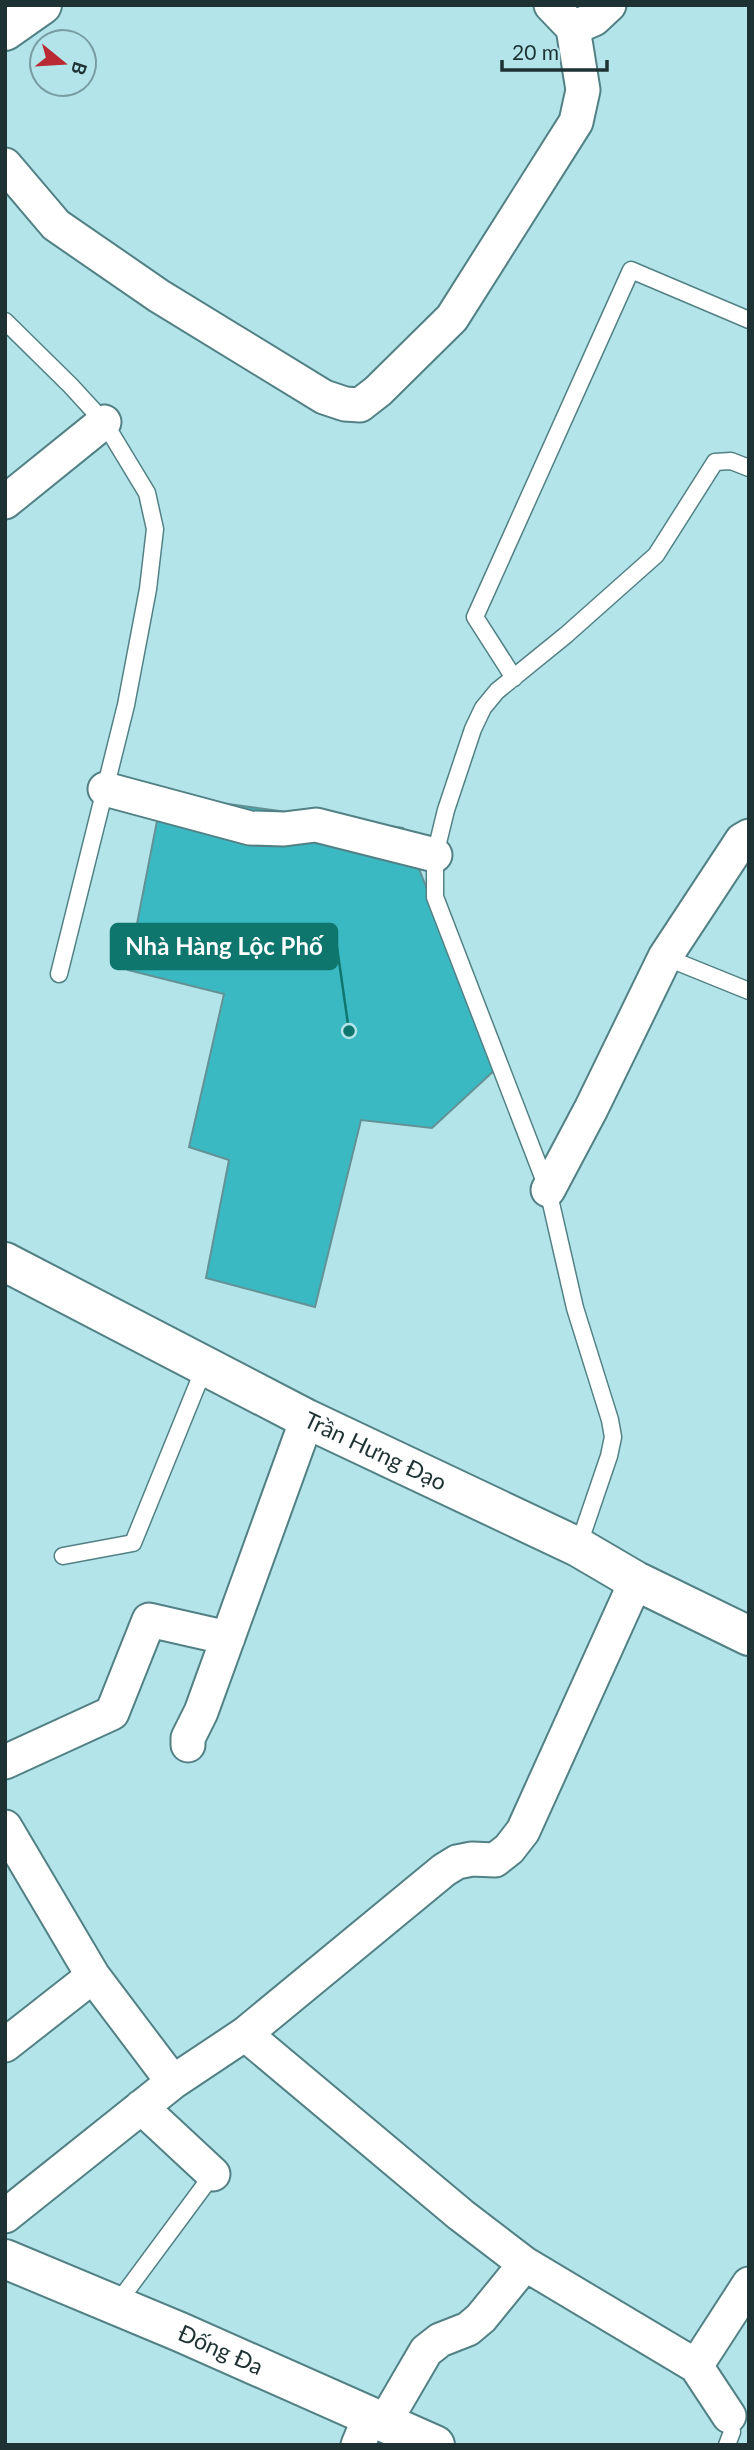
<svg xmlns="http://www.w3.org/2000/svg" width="754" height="2450" font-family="Lato,sans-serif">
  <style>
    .building { fill: #3bb9c3; stroke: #639296; stroke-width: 2 }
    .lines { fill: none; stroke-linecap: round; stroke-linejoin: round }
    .lane-casing { stroke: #528185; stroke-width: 19 }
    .street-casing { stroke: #528185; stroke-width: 37 }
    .secondary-casing { stroke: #528185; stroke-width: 42 }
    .lane { stroke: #fff; stroke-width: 16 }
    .street { stroke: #fff; stroke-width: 33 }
    .secondary { stroke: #fff; stroke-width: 38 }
    .labels { text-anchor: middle; stroke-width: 5; stroke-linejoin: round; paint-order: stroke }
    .street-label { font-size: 23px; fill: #1e3234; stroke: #b3e4e9 }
    .leader { fill: none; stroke: #0f766e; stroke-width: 2.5 }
    .callout-dot { fill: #0f766e; stroke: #b3e4e9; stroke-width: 2.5 }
    .callout { fill: #0f766e; stroke: #0f766e; stroke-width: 2.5 }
    .callout-label { font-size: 24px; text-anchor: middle; font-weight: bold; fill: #fff }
  </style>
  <rect width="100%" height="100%" fill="#b3e4e9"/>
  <path class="building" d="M 162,795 L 403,828 L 497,1068 L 432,1128 L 361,1120 L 315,1307 L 206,1278 L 229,1160 L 189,1147 L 224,994 L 128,970 Z"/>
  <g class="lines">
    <defs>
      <path id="lane" d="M 5,321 L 71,386 L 104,422 L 147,493 L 155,529 L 148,589 L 126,705 L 59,974
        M 514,678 L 475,617 L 631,270 L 749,320
        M 665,957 L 749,991
        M 578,1547 L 609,1456 L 613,1437 L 610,1420 L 575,1308 L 548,1190 L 435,897 L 435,855 L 446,810 L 473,729 L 483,708 L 497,691 L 566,635 L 656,555 L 715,462 L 731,461 L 749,468
        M 63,1556 L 133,1543 L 205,1366
        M 116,2305 L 213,2174
        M 727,2445 L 732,2432 L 729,2416"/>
      <path id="street" d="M 573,28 L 594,19 L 609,5
        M 5,165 L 56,225 L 159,296 L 324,397 L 345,404 L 360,405 L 378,391 L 452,318 L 576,122 L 583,90 L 573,28 L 551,5
        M 5,502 L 104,422
        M 105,789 L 250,828 L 284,829 L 316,825 L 435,855
        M 548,1190 L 591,1109 L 665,957 L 742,840 L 749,836
        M 188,1745 L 188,1738 L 201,1712 L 307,1419
        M 5,1762 L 112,1713 L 149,1620 L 228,1638
        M 5,1827 L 93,1976 L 5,2045
        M 93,1976 L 173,2082
        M 245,2034 L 461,2215 L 525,2264 L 696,2366 L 729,2416
        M 141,2107 L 213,2174
        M 5,2216 L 173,2082 L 245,2034 L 444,1870 L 457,1862 L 472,1859 L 495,1860 L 509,1849 L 523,1831 L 636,1581
        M 696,2366 L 749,2284
        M 384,2423 L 426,2351 L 440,2340 L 468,2329 L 481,2318 L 525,2264
        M 358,2445 L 370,2416"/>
      <g id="secondary">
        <path d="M 5,31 L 42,5"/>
        <path id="s1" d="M 5,1262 L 307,1419 L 578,1547 L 636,1581 L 749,1636"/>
        <path id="s2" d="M 5,2259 L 180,2332 L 435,2445"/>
      </g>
    </defs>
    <use href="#lane" class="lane-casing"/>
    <use href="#street" class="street-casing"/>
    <use href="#secondary" class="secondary-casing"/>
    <use href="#lane" class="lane"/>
    <use href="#street" class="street"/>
    <use href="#secondary" class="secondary"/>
  </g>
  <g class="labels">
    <g class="street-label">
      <text dy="8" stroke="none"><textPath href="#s1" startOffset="416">Trần Hưng Đạo</textPath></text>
      <text dy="8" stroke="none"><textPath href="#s2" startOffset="234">Đống Đa</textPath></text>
    </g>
  </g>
  <path class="leader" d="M349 1031L337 947"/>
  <circle class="callout-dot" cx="349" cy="1031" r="7"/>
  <rect class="callout" x="111" y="924" width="226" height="45" rx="7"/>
  <g class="callout-label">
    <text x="224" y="955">Nhà Hàng Lộc Phố</text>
  </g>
  <rect width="754" height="2450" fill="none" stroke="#1e3234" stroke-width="14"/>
  <g transform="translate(63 63) rotate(108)"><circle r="33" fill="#b3e4e9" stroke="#779da1" stroke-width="2"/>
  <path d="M0-5L12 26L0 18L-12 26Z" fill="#ba2a34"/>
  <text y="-10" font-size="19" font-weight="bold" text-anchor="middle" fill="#1e3234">B</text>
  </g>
  <path d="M502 60v10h105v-10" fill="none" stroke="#1e3234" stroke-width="3.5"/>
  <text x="512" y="60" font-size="21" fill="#1e3234" stroke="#b3e4e9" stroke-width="5" paint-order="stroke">20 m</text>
</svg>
